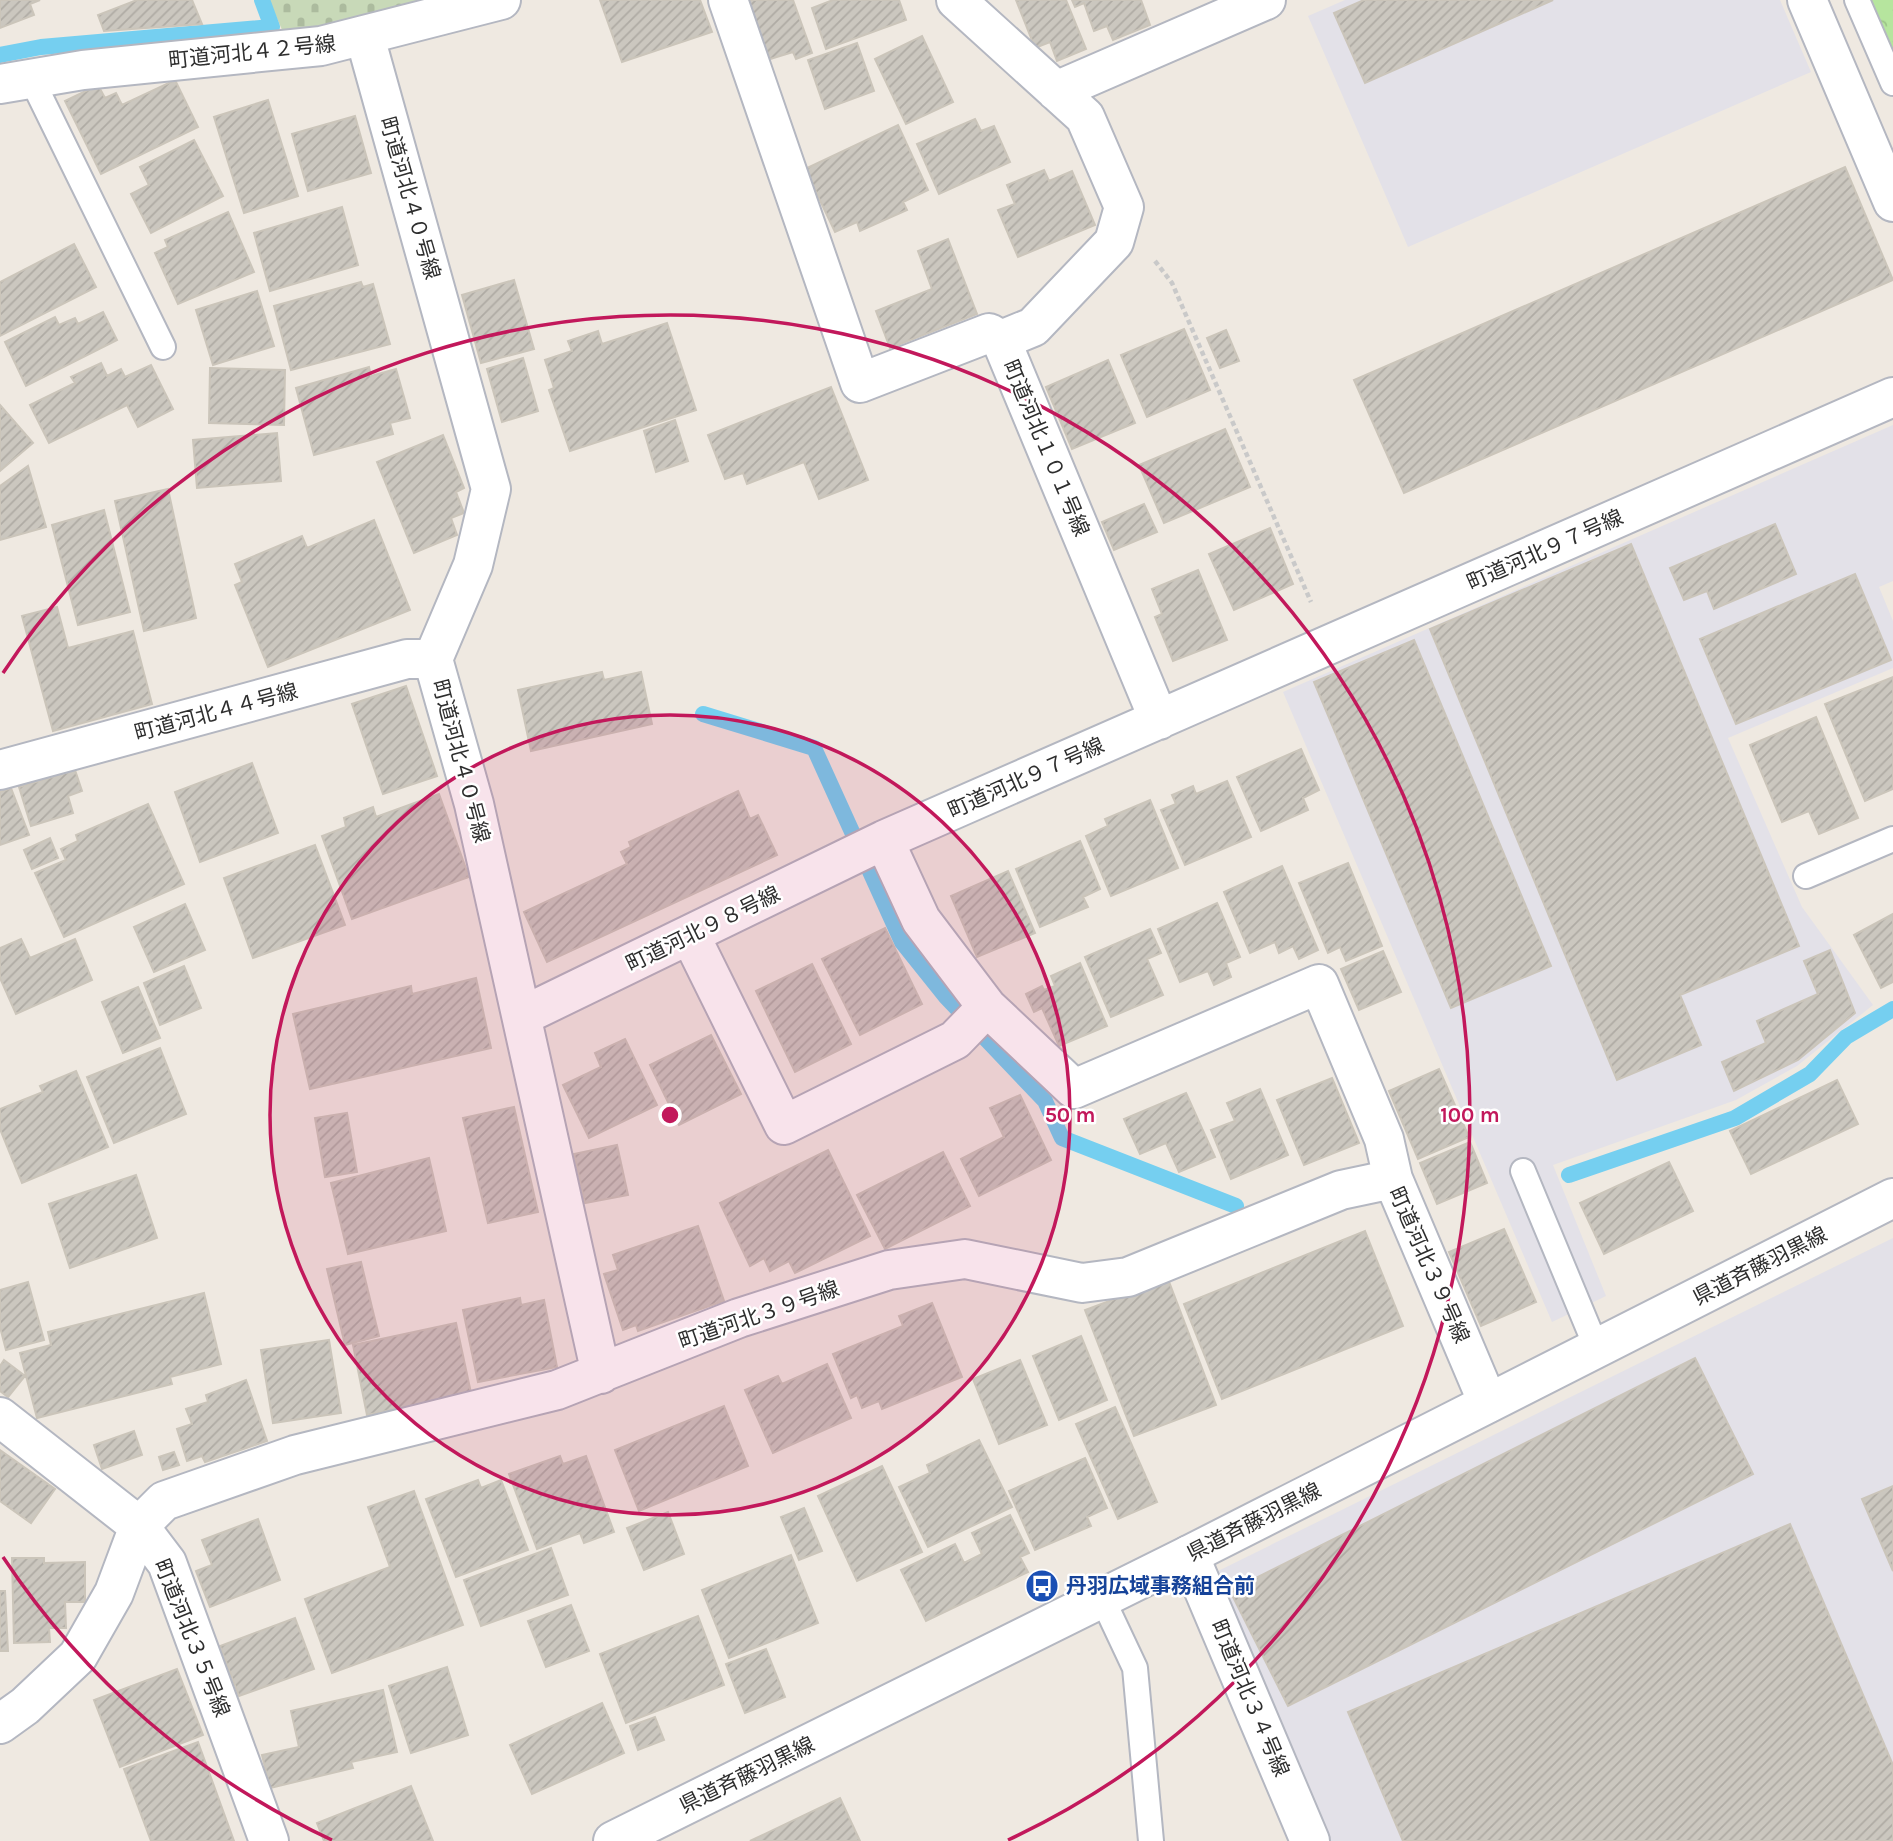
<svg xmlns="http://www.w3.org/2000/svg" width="1893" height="1841" font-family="Karla,'Noto Sans JP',sans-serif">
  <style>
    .industrial { fill: #e3e1e8 }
    .cemetery { fill: url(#cemetery-stones) }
    .park { fill: url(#park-crowns) }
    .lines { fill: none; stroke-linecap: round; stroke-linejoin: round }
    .stream { stroke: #75cff0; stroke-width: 16 }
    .building { fill: url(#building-hatch); stroke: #cbc5ba; stroke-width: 2 }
    .lane-casing { stroke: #b4b7c1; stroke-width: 28 }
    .street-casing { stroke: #b4b7c1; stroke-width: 42 }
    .secondary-casing { stroke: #b4b7c1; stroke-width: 42 }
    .path { stroke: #c9c9c9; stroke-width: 4.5; stroke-dasharray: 5 3.5; stroke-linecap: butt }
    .lane { stroke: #fff; stroke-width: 24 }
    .street { stroke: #fff; stroke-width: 38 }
    .secondary { stroke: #fff; stroke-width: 38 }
    .ring { fill: none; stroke: #c2185b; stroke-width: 3.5 }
    .labels { text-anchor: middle; stroke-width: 5; stroke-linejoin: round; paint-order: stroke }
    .street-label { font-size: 21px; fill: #2e2e2e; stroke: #fff }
    .transit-label { font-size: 21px; font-weight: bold; fill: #164399; stroke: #fff; text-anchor: start }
    .centre { fill: #c2185b; stroke: #fff; stroke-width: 3.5 }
    .ring-label { font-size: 21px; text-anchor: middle; font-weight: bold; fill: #c2185b; stroke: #fff; stroke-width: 5; stroke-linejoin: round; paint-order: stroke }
  </style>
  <defs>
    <pattern id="cemetery-stones" width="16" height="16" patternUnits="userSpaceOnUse" patternTransform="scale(1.75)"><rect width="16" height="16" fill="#c8d9b8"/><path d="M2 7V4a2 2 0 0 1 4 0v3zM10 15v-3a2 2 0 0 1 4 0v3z" fill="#acbb9e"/></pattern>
    <pattern id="park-crowns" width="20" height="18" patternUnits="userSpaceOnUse" patternTransform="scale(1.75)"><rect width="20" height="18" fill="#b6e59e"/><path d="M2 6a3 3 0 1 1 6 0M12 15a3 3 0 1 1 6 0" fill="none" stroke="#9dc588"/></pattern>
    <pattern id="building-hatch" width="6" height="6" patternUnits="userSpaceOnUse" patternTransform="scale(1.75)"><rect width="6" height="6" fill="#cbc7bf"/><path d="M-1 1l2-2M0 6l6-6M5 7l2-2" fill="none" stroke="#afaba4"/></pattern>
  </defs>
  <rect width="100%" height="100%" fill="#efe9e1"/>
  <path class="industrial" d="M 1345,0 L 1780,0 L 1811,72 L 1408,247 L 1308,16 Z
    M 1893,425 L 1893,581 L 1879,587 L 1893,621 L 1893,668 L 1728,738 L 1802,907 L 1873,1005 L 1797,1066 L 1736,1100 L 1553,1165 L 1606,1296 L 1552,1322 L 1283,692 Z
    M 1893,1238 L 1893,1841 L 1328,1841 L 1214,1573 Z"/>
  <path class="cemetery" d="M 269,0 L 441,0 L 345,27 L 283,32 Z"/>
  <path class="park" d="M 1869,0 L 1893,0 L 1893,55 Z"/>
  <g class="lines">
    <path class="stream" d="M 0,55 L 41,47 L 272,27 L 262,0
      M 703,714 L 814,748 L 902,942 L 946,997 L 1045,1101 L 1062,1138 L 1236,1206
      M 1569,1175 L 1735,1118 L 1810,1074 L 1846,1037 L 1893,1009"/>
  </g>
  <path class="building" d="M 0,0 L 40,0 L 30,4 L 34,15 L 0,28 Z
    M 137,0 L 192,0 L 202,24 L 104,31 L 98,15 Z
    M 600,0 L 700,0 L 712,32 L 622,62 Z
    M 746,0 L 793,0 L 812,53 L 796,59 L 793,52 L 767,60 Z
    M 833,0 L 899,0 L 906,20 L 826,49 L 812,8 Z
    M 1016,0 L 1066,0 L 1086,49 L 1057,61 L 1050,42 L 1035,48 Z
    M 1072,0 L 1141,0 L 1150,25 L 1113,40 L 1107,26 L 1094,31 L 1084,3 L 1075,7 Z
    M 1364,0 L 1553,0 L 1365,83 L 1334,13 Z
    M 922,36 L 953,102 L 906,124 L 875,59 Z
    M 857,43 L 874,91 L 825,109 L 808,60 Z
    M 175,80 L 198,127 L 101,174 L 65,101 L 98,85 L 105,98 L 116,93 L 122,105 Z
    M 268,100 L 298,196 L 244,213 L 214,117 Z
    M 355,116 L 371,173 L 308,191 L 292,134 Z
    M 975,119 L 981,131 L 994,126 L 1010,162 L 939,194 L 917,144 Z
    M 898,125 L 928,190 L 903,202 L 907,210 L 860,231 L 857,222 L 835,232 L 805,169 Z
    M 194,140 L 223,196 L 151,233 L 131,194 L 149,185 L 140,167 Z
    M 1845,167 L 1893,280 L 1404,493 L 1354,380 Z
    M 1044,170 L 1049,181 L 1072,171 L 1095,225 L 1018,257 L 998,210 L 1015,204 L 1007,185 Z
    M 342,207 L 358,265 L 270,291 L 254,233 Z
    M 228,212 L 254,272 L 178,304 L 155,253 L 168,247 L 165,240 Z
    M 948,239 L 977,314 L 890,348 L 876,311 L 932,289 L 918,251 Z
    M 74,244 L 96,287 L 0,336 L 0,282 Z
    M 514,280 L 534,349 L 481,363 L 462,295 Z
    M 361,282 L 363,287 L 373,284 L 390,344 L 291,370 L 274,306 Z
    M 257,291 L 274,346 L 213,365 L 196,310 Z
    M 103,312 L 117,340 L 26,386 L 5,342 L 55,317 L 59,325 L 75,318 L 78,324 Z
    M 667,323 L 696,410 L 570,451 L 549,390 L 554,388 L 545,360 L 572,351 L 568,341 L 598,331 L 602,344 Z
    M 1184,329 L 1210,390 L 1147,417 L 1121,355 Z
    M 1226,330 L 1239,361 L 1220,368 L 1207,338 Z
    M 523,358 L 538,411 L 502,422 L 487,369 Z
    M 1108,360 L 1135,423 L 1072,449 L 1046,387 Z
    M 101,363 L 107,376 L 121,369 L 125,377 L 151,365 L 173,409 L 138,427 L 127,405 L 49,443 L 30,405 L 75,383 L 71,377 Z
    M 369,367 L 371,376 L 396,369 L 410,418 L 390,423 L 393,434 L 314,455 L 296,388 Z
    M 210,368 L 285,370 L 284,425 L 209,423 Z
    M 831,387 L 868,480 L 819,499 L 804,462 L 747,484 L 743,473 L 725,479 L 708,435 Z
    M 0,405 L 33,443 L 0,471 Z
    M 675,420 L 688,461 L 656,472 L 644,431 Z
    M 1225,429 L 1250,487 L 1164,523 L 1139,465 Z
    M 277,433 L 281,481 L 197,488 L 193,440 Z
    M 443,435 L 464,488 L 456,492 L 464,513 L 451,518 L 457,535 L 414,553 L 377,462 Z
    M 28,466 L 46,527 L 0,540 L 0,486 Z
    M 168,489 L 196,618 L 144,631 L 115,501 Z
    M 1144,504 L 1157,532 L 1114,550 L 1102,522 Z
    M 104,510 L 130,612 L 78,625 L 52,525 Z
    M 374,520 L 410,610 L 268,667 L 235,585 L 242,582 L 235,564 L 302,536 L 307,548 Z
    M 1775,524 L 1796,574 L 1714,609 L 1707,591 L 1684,600 L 1670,568 Z
    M 1270,528 L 1293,584 L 1234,610 L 1209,554 Z
    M 1631,544 L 1799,946 L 1680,995 L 1701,1045 L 1617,1080 L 1430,629 Z
    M 1198,570 L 1227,640 L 1173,661 L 1155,617 L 1162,614 L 1152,589 Z
    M 1855,574 L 1891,660 L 1736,724 L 1700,639 Z
    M 57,607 L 68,648 L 133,631 L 152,704 L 53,731 L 22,616 Z
    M 1414,640 L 1551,966 L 1451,1008 L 1314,682 Z
    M 602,672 L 604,680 L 641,672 L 652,724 L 531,751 L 518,690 Z
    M 1893,677 L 1893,789 L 1865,801 L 1825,704 Z
    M 406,686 L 437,776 L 383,794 L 352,704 Z
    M 1816,717 L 1858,818 L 1819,834 L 1809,811 L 1782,822 L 1750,745 Z
    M 1301,749 L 1319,790 L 1303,798 L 1308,810 L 1261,831 L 1237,777 Z
    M 252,763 L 278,833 L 200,862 L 175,792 Z
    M 75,770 L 82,791 L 68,796 L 73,813 L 31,826 L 19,787 Z
    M 1227,781 L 1251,837 L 1185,865 L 1161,810 L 1176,804 L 1172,795 L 1193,786 L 1196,794 Z
    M 11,788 L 29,835 L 0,845 L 0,792 Z
    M 738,791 L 750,819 L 758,815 L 777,855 L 547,962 L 524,912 L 627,864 L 621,852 L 631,847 L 629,842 Z
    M 439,794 L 469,877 L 352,919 L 322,836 L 346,827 L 344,818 L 373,807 L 376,817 Z
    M 1150,800 L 1178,868 L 1111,896 L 1086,836 L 1108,826 L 1105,819 Z
    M 148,804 L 184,884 L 64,937 L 35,873 L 66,860 L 61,849 L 78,841 L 76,835 Z
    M 50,838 L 58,858 L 32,869 L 24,850 Z
    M 1080,841 L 1100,889 L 1083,897 L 1088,907 L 1040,927 L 1016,869 Z
    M 315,845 L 345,925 L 253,958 L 224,878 Z
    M 1348,863 L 1382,946 L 1346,961 L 1340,947 L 1328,953 L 1299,883 Z
    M 1282,866 L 1318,950 L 1299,959 L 1293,946 L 1279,953 L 1275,942 L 1250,953 L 1224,892 Z
    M 1008,871 L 1035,933 L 977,957 L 951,896 Z
    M 1217,903 L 1240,957 L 1226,963 L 1231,977 L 1214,985 L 1208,971 L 1180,982 L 1158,929 Z
    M 185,904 L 205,950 L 154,972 L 134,927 Z
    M 1893,914 L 1893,982 L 1881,988 L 1854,935 Z
    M 885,928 L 922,1004 L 860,1035 L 822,959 Z
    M 1150,929 L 1161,953 L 1147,959 L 1163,995 L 1111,1017 L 1085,957 Z
    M 21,939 L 30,958 L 75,939 L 92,980 L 16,1014 L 0,978 L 0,948 Z
    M 1830,950 L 1855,1013 L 1798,1060 L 1734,1091 L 1722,1062 L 1766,1043 L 1757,1021 L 1818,994 L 1804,961 Z
    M 1383,951 L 1401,992 L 1359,1010 L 1341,969 Z
    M 1080,963 L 1107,1026 L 1059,1046 L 1042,1008 L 1034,1012 L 1026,994 L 1042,986 L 1044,990 L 1055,986 L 1051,976 Z
    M 812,964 L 851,1044 L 795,1072 L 756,991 Z
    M 184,966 L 201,1008 L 160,1025 L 144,983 Z
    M 476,978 L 491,1048 L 310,1089 L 293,1014 L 411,986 L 412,994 Z
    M 138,987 L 160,1038 L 123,1053 L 102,1002 Z
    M 711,1035 L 741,1094 L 679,1125 L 650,1065 Z
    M 625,1039 L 657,1105 L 589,1138 L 563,1085 L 601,1067 L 595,1053 Z
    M 160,1048 L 186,1114 L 114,1143 L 87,1077 Z
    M 1439,1069 L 1469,1137 L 1418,1159 L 1389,1091 Z
    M 76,1071 L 108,1147 L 22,1183 L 0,1129 L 0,1109 L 43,1092 L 40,1086 Z
    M 1332,1078 L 1359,1143 L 1304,1165 L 1277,1100 Z
    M 1837,1080 L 1858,1124 L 1751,1174 L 1730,1131 Z
    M 1260,1089 L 1288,1155 L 1231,1179 L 1211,1130 L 1235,1121 L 1227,1103 Z
    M 1186,1093 L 1215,1157 L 1179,1172 L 1166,1143 L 1140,1154 L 1124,1119 Z
    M 1020,1095 L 1051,1160 L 979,1196 L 961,1159 L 1004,1137 L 990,1108 Z
    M 514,1107 L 538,1212 L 488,1223 L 463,1118 Z
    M 347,1113 L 357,1172 L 325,1177 L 315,1118 Z
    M 1470,1142 L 1487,1183 L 1437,1204 L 1420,1163 Z
    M 617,1145 L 628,1195 L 585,1203 L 574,1154 Z
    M 828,1150 L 870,1236 L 795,1273 L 789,1261 L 770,1271 L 764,1258 L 750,1266 L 720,1203 Z
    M 943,1152 L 970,1206 L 885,1249 L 857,1195 Z
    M 429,1158 L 446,1231 L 348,1254 L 331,1183 Z
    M 1669,1162 L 1693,1211 L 1604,1254 L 1580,1203 Z
    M 136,1175 L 157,1238 L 70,1268 L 49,1204 Z
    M 698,1226 L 724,1301 L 638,1331 L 636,1325 L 623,1330 L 604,1274 L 618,1270 L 613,1255 Z
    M 1504,1229 L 1536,1302 L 1481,1326 L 1449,1252 Z
    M 1365,1231 L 1403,1326 L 1222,1399 L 1184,1304 Z
    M 361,1262 L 379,1336 L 345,1345 L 327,1269 Z
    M 1168,1279 L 1216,1405 L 1134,1436 L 1085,1310 Z
    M 28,1282 L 44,1340 L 6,1350 L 0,1327 L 0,1290 Z
    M 204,1293 L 221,1364 L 170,1377 L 172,1384 L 37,1418 L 20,1353 L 51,1345 L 48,1332 Z
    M 520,1298 L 521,1305 L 544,1300 L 557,1367 L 478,1382 L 463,1310 Z
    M 932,1303 L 962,1377 L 882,1409 L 879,1401 L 862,1408 L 857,1395 L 851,1398 L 833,1354 L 903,1326 L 899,1316 Z
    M 456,1323 L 471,1393 L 367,1415 L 353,1345 Z
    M 1081,1336 L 1107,1400 L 1059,1420 L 1033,1356 Z
    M 329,1340 L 341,1413 L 273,1423 L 261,1350 Z
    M 1695,1358 L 1753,1474 L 1288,1706 L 1230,1591 Z
    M 4,1360 L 25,1376 L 8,1397 L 0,1391 L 0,1366 Z
    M 1020,1360 L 1047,1425 L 999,1444 L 973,1379 Z
    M 827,1364 L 851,1418 L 773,1453 L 745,1390 L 778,1376 L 782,1384 Z
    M 246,1380 L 267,1441 L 205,1462 L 202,1456 L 187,1461 L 177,1429 L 192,1424 L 186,1409 L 208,1402 L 206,1395 Z
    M 724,1406 L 748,1466 L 639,1511 L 615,1450 Z
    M 1115,1407 L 1157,1502 L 1118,1519 L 1076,1424 Z
    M 134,1431 L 142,1455 L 102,1469 L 94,1445 Z
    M 979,1440 L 1012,1507 L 928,1547 L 899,1487 L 930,1473 L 927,1465 Z
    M 0,1450 L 55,1489 L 31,1523 L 0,1501 Z
    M 174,1452 L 179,1465 L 163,1470 L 159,1457 Z
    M 560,1456 L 563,1464 L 586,1456 L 614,1532 L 584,1543 L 580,1533 L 537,1549 L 509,1474 Z
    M 1085,1458 L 1107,1508 L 1087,1517 L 1091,1526 L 1035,1550 L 1009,1491 Z
    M 882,1466 L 922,1552 L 857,1581 L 818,1496 Z
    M 478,1480 L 481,1488 L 501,1480 L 528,1550 L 456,1577 L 426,1499 Z
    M 1893,1486 L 1893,1571 L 1862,1499 Z
    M 414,1491 L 463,1625 L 332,1673 L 305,1599 L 390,1567 L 368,1507 Z
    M 804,1508 L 822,1551 L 799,1560 L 781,1517 Z
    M 668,1512 L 684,1554 L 644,1570 L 627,1528 Z
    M 1010,1515 L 1029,1553 L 1020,1557 L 1028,1572 L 926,1621 L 901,1570 L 955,1544 L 964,1563 L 982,1554 L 972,1533 Z
    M 258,1519 L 280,1580 L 210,1607 L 196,1571 L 212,1565 L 202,1540 Z
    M 1790,1524 L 1893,1765 L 1893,1841 L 1403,1841 L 1348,1712 Z
    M 551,1548 L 568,1595 L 481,1626 L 464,1580 Z
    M 791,1555 L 818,1623 L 729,1658 L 702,1590 Z
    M 12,1558 L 44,1558 L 44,1563 L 85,1562 L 85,1602 L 65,1602 L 66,1628 L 49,1628 L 50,1642 L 14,1643 Z
    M 0,1591 L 5,1591 L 8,1651 L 0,1651 Z
    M 571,1605 L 589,1651 L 546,1667 L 528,1621 Z
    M 698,1616 L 724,1685 L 626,1723 L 600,1654 Z
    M 295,1618 L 314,1669 L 239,1696 L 220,1646 Z
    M 766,1649 L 785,1697 L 745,1713 L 726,1664 Z
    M 447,1667 L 468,1735 L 411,1753 L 389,1686 Z
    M 177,1669 L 203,1735 L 120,1767 L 94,1700 Z
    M 383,1690 L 397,1752 L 351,1762 L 353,1768 L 270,1788 L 262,1755 L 299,1747 L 291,1711 Z
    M 602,1703 L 624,1753 L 532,1794 L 510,1745 Z
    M 655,1717 L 664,1740 L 638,1750 L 630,1726 Z
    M 198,1742 L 234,1841 L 151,1841 L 124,1769 Z
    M 411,1786 L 433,1841 L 324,1841 L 317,1823 Z
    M 840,1798 L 860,1841 L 750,1841 Z"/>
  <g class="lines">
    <defs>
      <path id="lane" d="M 1857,0 L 1893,83
        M 31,78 L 163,347
        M 1806,876 L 1893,839
        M 1523,1171 L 1597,1349
        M 1102,1598 L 1135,1668 L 1151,1841"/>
      <path id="street" d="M 728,0 L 860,383 L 989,333 L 1001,340 L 1159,720
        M 956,0 L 1085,117 L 1124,207 L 1114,242 L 1033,327 L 1001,340
        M 1807,0 L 1893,202
        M 365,37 L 491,489 L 473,565 L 433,659 L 474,804 L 601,1374
        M 0,84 L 83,70 L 321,46 L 501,0
        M 1056,91 L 1266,0
        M 0,770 L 407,659 L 433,659
        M 690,935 L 784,1125 L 955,1040 L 987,1007
        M 522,1016 L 884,840
        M 1393,1179 L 1384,1139 L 1319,984 L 1074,1089 L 987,1007 L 921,920 L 884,840 L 1893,397
        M 0,1417 L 139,1526 L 167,1563 L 269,1841
        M 1189,1555 L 1310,1841
        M 0,1724 L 25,1706 L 78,1656 L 114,1593 L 139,1526 L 164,1501 L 295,1455 L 557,1390 L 739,1318 L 889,1270 L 965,1259 L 1082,1283 L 1128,1277 L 1341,1190 L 1393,1179 L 1488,1403"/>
      <path id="secondary" d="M 613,1841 L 1189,1555 L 1893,1198"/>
    </defs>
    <use href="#lane" class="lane-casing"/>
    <use href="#street" class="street-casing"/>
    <use href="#secondary" class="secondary-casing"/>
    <path class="path" d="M 1155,261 L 1172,283 L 1311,602"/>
    <use href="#lane" class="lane"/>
    <use href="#street" class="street"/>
    <use href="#secondary" class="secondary"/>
  </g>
  <circle cx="670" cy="1115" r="400" fill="#c2185b" fill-opacity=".12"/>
  <g class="ring">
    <circle cx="670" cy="1115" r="400"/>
    <path d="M332 1840A800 800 0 0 1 3 1557M3 673A800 800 0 1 1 1008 1840"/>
  </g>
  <defs>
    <symbol id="bus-disc" viewBox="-11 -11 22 22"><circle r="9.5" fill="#1a4fb4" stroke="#fff"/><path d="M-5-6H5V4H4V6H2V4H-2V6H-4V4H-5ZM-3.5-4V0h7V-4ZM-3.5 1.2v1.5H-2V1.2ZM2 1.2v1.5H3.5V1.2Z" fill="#fff"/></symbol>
  </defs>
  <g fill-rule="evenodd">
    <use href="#bus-disc" x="1023" y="1567" width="38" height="38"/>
  </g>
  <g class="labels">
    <g class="street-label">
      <text transform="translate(252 52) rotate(-6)" y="7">町道河北４２号線</text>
      <text transform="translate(410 198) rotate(74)" y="7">町道河北４０号線</text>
      <text transform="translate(1046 448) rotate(67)" y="7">町道河北１０１号線</text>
      <text transform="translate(1545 550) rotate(-24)" y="7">町道河北９７号線</text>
      <text transform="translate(216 712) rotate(-15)" y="7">町道河北４４号線</text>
      <text transform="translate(461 761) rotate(75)" y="7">町道河北４０号線</text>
      <text transform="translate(1026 778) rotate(-24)" y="7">町道河北９７号線</text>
      <text transform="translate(703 929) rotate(-26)" y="7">町道河北９８号線</text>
      <text transform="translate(1429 1265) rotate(66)" y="7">町道河北３９号線</text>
      <text transform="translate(1760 1266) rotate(-27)" y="7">県道斉藤羽黒線</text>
      <text transform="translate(759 1315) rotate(-19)" y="7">町道河北３９号線</text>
      <text transform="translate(1254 1522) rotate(-27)" y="7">県道斉藤羽黒線</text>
      <text transform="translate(192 1638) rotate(68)" y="7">町道河北３５号線</text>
      <text transform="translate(1250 1698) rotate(67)" y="7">町道河北３４号線</text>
      <text transform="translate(747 1775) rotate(-26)" y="7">県道斉藤羽黒線</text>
    </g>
    <g class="transit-label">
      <text x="1066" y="1593">丹羽広域事務組合前</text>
    </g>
  </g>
  <circle cx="670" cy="1115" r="10" class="centre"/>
  <g class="ring-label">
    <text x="1070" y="1122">50 m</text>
    <text x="1470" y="1122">100 m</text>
  </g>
</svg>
